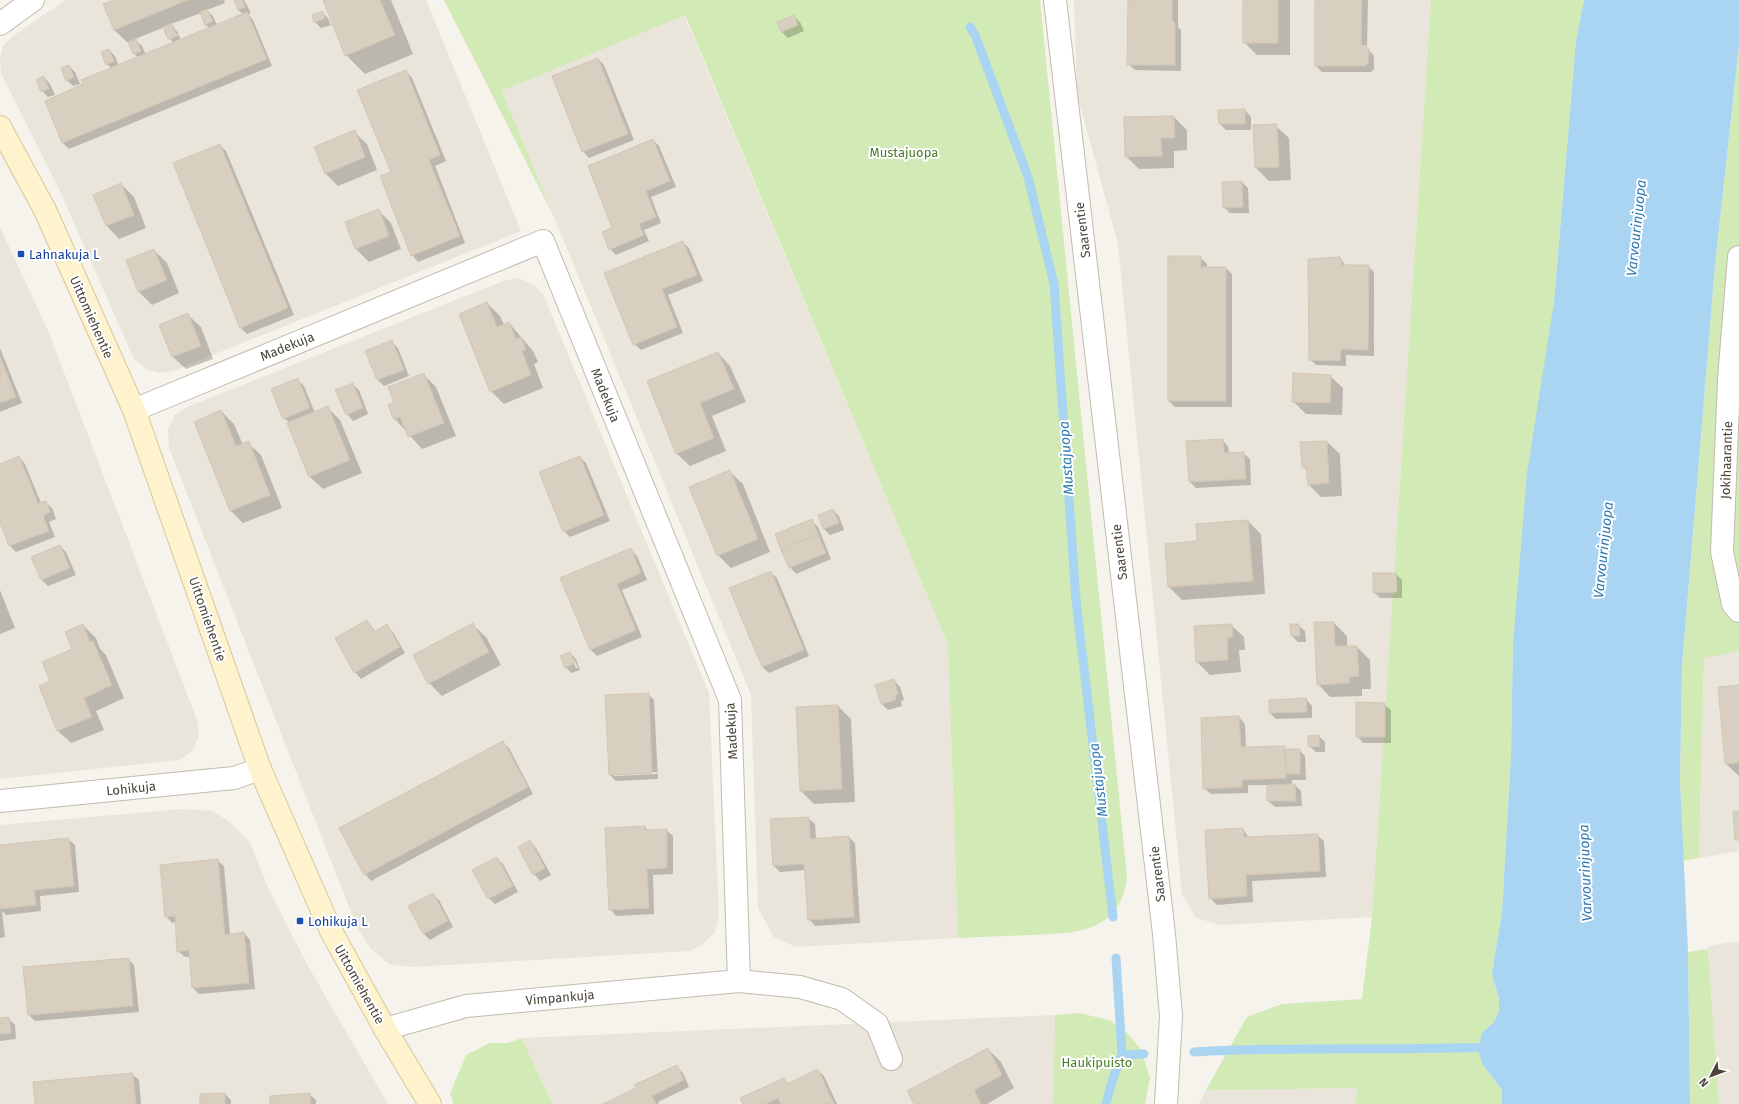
<svg xmlns="http://www.w3.org/2000/svg" width="1739" height="1104" font-family="'Fira Sans',sans-serif">
  <style>
    .residential { fill: #eae5da }
    .green { fill: #d2eab5 }
    .water { fill: #a9d4f2 }
    .shadow { fill: #0003; fill-rule: evenodd }
    .lines { fill: none; stroke-linecap: round; stroke-linejoin: round }
    .stream { stroke: #a9d4f2; stroke-width: 9 }
    .building { fill: #d8cfc1; stroke: #d3c7b4 }
    .street-casing { stroke: #c2bbae; stroke-width: 24 }
    .secondary-casing { stroke: #d6c79b; stroke-width: 24 }
    .street { stroke: #fff; stroke-width: 22 }
    .secondary { stroke: #fff3cd; stroke-width: 22 }
    .transit-dot { fill: #1a4fb4; stroke: #fff; stroke-width: 1.5 }
    .labels { text-anchor: middle; stroke-width: 4; stroke-linejoin: round; paint-order: stroke }
    .park-label { font-size: 13px; fill: #4a7f2a; stroke: #fff }
    .street-label { font-size: 13px; fill: #4b4439; stroke: #fff }
    .transit-label { font-size: 13px; fill: #164399; stroke: #fff; text-anchor: start }
    .water-label { font-size: 14px; font-style: italic; fill: #2e7ab2; stroke: #fff }
  </style>
  <rect width="100%" height="100%" fill="#f6f3ec"/>
  <path class="residential" d="M 65,0 L 426,0 L 521,231 L 173,371 L 160,373 L 147,370 L 134,359 L 59,189 L 1,73 L 0,58 L 3,46 L 13,36 Z
    M 1074,0 L 1431,0 L 1372,917 L 1221,925 L 1196,918 L 1182,894 L 1118,244 L 1077,94 Z
    M 684,15 L 948,645 L 958,938 L 796,947 L 774,937 L 758,908 L 751,695 L 502,91 Z
    M 0,227 L 49,333 L 197,720 L 199,736 L 192,751 L 179,760 L 0,779 Z
    M 518,278 L 533,284 L 543,294 L 709,693 L 719,916 L 715,932 L 703,944 L 690,951 L 413,967 L 389,964 L 371,949 L 357,927 L 169,448 L 168,430 L 175,415 L 187,407 L 503,281 Z
    M 1739,651 L 1739,851 L 1699,858 L 1704,657 Z
    M 182,809 L 213,811 L 232,824 L 250,842 L 268,888 L 308,966 L 388,1104 L 0,1104 L 0,825 Z
    M 1739,941 L 1739,1104 L 1719,1104 L 1708,946 Z
    M 1055,1015 L 1053,1104 L 552,1104 L 522,1038 Z
    M 1358,1088 L 1356,1104 L 1199,1104 L 1206,1090 Z"/>
  <path class="green" d="M 444,0 L 1040,0 L 1127,877 C 1126,884 1125,892 1122,898 C 1105,935 1067,933 1032,935 C 1007,936 983,937 958,938 L 948,645 L 685,15 L 502,91 L 554,217 Z
    M 1431,0 L 1584,0 L 1576,41 L 1554,302 L 1513,644 L 1511,755 L 1502,912 L 1492,974 L 1499,999 L 1499,1010 L 1494,1022 L 1481,1034 L 1479,1054 L 1483,1065 L 1502,1090 L 1502,1104 L 1356,1104 L 1357,1088 L 1206,1090 L 1247,1017 L 1282,1004 L 1362,999 L 1372,917 Z
    M 1739,45 L 1739,651 L 1704,658 L 1699,858 L 1683,861 L 1680,781 L 1682,666 L 1715,265 Z
    M 1708,949 L 1719,1104 L 1690,1104 L 1688,952 Z
    M 1079,1013 L 1109,1020 L 1127,1033 L 1140,1048 L 1150,1078 L 1145,1104 L 1053,1104 L 1055,1015 Z
    M 522,1038 L 552,1104 L 454,1104 L 450,1094 L 466,1055 L 490,1043 L 507,1043 Z"/>
  <path class="water" d="M 1584,0 L 1739,0 L 1739,45 L 1715,265 L 1682,666 L 1680,781 L 1688,952 L 1690,1104 L 1502,1104 L 1502,1090 L 1483,1065 L 1479,1054 L 1481,1034 L 1494,1022 L 1499,1010 L 1499,999 L 1492,974 L 1502,912 L 1511,755 L 1513,644 L 1527,473 L 1554,302 L 1576,41 Z"/>
  <path class="shadow" d="M 117,0 L 224,0 L 225,3 L 207,10 L 213,16 L 217,25 L 244,15 L 238,10 L 235,0 L 244,0 L 251,13 L 248,14 L 253,20 L 272,66 L 69,149 L 63,143 L 112,69 L 107,64 L 109,50 L 115,56 L 119,66 L 138,58 L 134,53 L 129,42 L 127,42 L 114,30 ZM 201,13 L 205,24 L 210,29 L 181,40 L 179,35 L 171,39 L 171,37 L 179,34 L 171,24 ZM 165,27 L 169,38 L 174,43 L 146,55 L 142,46 L 135,39 Z
    M 324,0 L 391,0 L 413,54 L 365,74 L 346,55 Z
    M 1129,0 L 1178,0 L 1178,27 L 1181,30 L 1181,71 L 1135,70 L 1128,64 Z
    M 1244,0 L 1290,0 L 1290,55 L 1257,55 L 1244,42 Z
    M 1316,0 L 1368,0 L 1367,48 L 1374,56 L 1374,69 L 1371,72 L 1322,72 L 1316,66 Z
    M 322,12 L 328,18 L 331,25 L 321,28 L 315,22 Z
    M 794,16 L 800,22 L 804,31 L 788,38 L 782,32 L 778,23 Z
    M 598,59 L 604,65 L 634,140 L 589,158 L 583,151 Z
    M 69,66 L 75,72 L 80,84 L 73,86 L 67,80 Z
    M 406,71 L 412,78 L 446,161 L 435,166 L 465,243 L 418,262 L 412,255 L 392,173 Z
    M 44,77 L 50,84 L 55,95 L 48,97 L 42,91 Z
    M 1245,110 L 1251,117 L 1251,130 L 1226,130 L 1220,124 L 1219,111 Z
    M 1174,117 L 1187,130 L 1187,150 L 1174,151 L 1174,168 L 1139,169 L 1126,156 Z
    M 1254,126 L 1276,126 L 1289,138 L 1291,180 L 1269,181 L 1256,168 Z
    M 354,132 L 367,144 L 377,170 L 338,186 L 325,173 Z
    M 653,140 L 659,146 L 676,187 L 651,197 L 661,223 L 644,230 L 649,241 L 616,255 L 610,249 L 614,228 Z
    M 220,145 L 226,151 L 294,315 L 247,334 L 241,328 Z
    M 1242,182 L 1248,188 L 1249,213 L 1230,213 L 1224,207 Z
    M 121,184 L 134,197 L 146,228 L 119,239 L 107,226 L 94,195 Z
    M 378,210 L 391,223 L 401,249 L 369,262 L 356,249 L 346,223 Z
    M 683,242 L 689,248 L 703,281 L 668,295 L 683,333 L 641,350 L 634,344 Z
    M 154,250 L 167,263 L 179,293 L 152,305 L 139,292 L 127,261 Z
    M 1200,257 L 1207,264 L 1207,268 L 1226,268 L 1232,274 L 1232,407 L 1175,407 L 1169,401 Z
    M 1340,258 L 1346,266 L 1368,266 L 1374,272 L 1374,356 L 1346,355 L 1346,366 L 1316,365 L 1310,359 Z
    M 487,303 L 500,316 L 504,325 L 509,323 L 533,351 L 538,362 L 534,364 L 543,388 L 504,404 L 491,391 Z
    M 188,315 L 201,327 L 213,359 L 186,369 L 173,357 L 160,326 Z
    M 392,342 L 398,348 L 409,376 L 384,386 L 378,380 L 367,352 Z
    M 0,348 L 22,403 L 0,412 Z
    M 718,353 L 730,366 L 746,402 L 712,416 L 726,451 L 690,466 L 677,454 L 648,382 Z
    M 423,374 L 436,387 L 456,436 L 422,449 L 395,419 L 395,403 Z
    M 1330,376 L 1343,388 L 1342,415 L 1306,414 L 1293,401 Z
    M 298,380 L 304,386 L 315,413 L 328,408 L 340,420 L 362,473 L 323,489 L 310,477 L 290,423 L 284,418 Z
    M 352,384 L 359,390 L 368,414 L 353,421 L 347,414 Z
    M 221,411 L 234,424 L 243,445 L 248,443 L 261,455 L 282,508 L 243,523 L 231,511 Z
    M 1222,440 L 1228,446 L 1229,454 L 1243,453 L 1250,459 L 1251,485 L 1196,488 L 1190,482 Z
    M 1327,442 L 1340,454 L 1342,496 L 1321,497 L 1308,484 L 1308,471 L 1303,466 Z
    M 19,457 L 25,464 L 41,503 L 45,502 L 52,508 L 56,519 L 49,522 L 55,537 L 16,552 L 10,546 L 0,521 L 0,465 Z
    M 580,457 L 586,463 L 610,521 L 570,537 L 564,531 Z
    M 730,472 L 743,484 L 770,552 L 731,568 L 718,555 Z
    M 833,510 L 839,516 L 844,530 L 830,535 L 824,529 L 819,515 Z
    M 812,521 L 818,527 L 831,559 L 796,574 L 790,567 Z
    M 1248,521 L 1261,534 L 1265,594 L 1182,600 L 1169,587 L 1166,545 L 1198,542 Z
    M 60,546 L 66,552 L 76,575 L 48,586 L 42,580 L 32,557 Z
    M 630,549 L 637,556 L 647,580 L 622,590 L 642,637 L 597,656 L 591,650 Z
    M 770,572 L 777,578 L 809,656 L 769,673 L 762,667 Z
    M 1396,574 L 1402,580 L 1402,598 L 1380,598 L 1374,592 Z
    M 0,590 L 15,628 L 0,634 Z
    M 366,621 L 376,632 L 387,626 L 393,632 L 405,653 L 361,679 L 355,672 L 336,639 Z
    M 1334,623 L 1347,636 L 1347,647 L 1357,647 L 1370,660 L 1371,689 L 1362,689 L 1362,696 L 1330,697 L 1318,684 Z
    M 83,625 L 96,638 L 100,649 L 106,655 L 124,698 L 96,711 L 104,730 L 71,743 L 58,731 L 40,686 L 51,681 L 74,650 Z
    M 473,625 L 486,637 L 501,665 L 442,696 L 429,683 Z
    M 1231,625 L 1244,637 L 1245,650 L 1239,650 L 1241,672 L 1210,675 L 1197,662 Z
    M 1298,625 L 1305,631 L 1306,642 L 1298,642 L 1292,636 Z
    M 570,653 L 576,659 L 580,670 L 572,673 L 565,667 ZM 572,659 L 574,659 L 578,668 L 576,668 Z
    M 894,680 L 900,687 L 904,700 L 901,701 L 902,706 L 888,710 L 882,704 Z
    M 1739,686 L 1739,776 L 1726,764 Z
    M 648,694 L 654,700 L 658,779 L 616,781 L 610,775 ZM 657,772 L 657,774 L 614,776 L 614,774 Z
    M 1306,699 L 1312,706 L 1312,718 L 1276,719 L 1270,713 Z
    M 1384,704 L 1391,710 L 1391,743 L 1363,743 L 1357,736 Z
    M 838,706 L 851,719 L 855,802 L 814,804 L 801,791 Z
    M 1239,717 L 1245,724 L 1246,748 L 1284,747 L 1287,750 L 1299,750 L 1305,756 L 1306,780 L 1292,780 L 1292,785 L 1295,785 L 1301,791 L 1302,806 L 1275,807 L 1268,801 L 1268,785 L 1248,785 L 1248,793 L 1211,794 L 1204,788 Z
    M 1319,736 L 1325,742 L 1325,752 L 1316,752 L 1309,746 Z
    M 502,742 L 509,748 L 533,794 L 371,881 L 365,874 Z
    M 808,818 L 815,824 L 816,839 L 849,837 L 855,843 L 860,923 L 815,926 L 809,919 L 806,870 L 780,872 L 774,866 L 771,820 Z
    M 645,827 L 649,831 L 666,830 L 673,836 L 673,874 L 653,875 L 654,914 L 616,916 L 610,909 Z
    M 1243,829 L 1249,838 L 1317,835 L 1324,841 L 1326,877 L 1252,881 L 1253,902 L 1217,905 L 1210,898 Z
    M 68,839 L 75,845 L 79,892 L 40,896 L 41,911 L 6,915 L 2,911 L 5,937 L 0,938 L 0,846 Z
    M 530,842 L 536,848 L 551,875 L 540,881 L 534,874 Z
    M 497,858 L 503,864 L 518,892 L 495,904 L 489,898 Z
    M 217,860 L 224,866 L 230,935 L 244,933 L 250,940 L 255,989 L 199,994 L 193,988 L 191,957 L 185,957 L 178,951 L 176,922 L 172,923 L 166,916 Z
    M 432,894 L 439,900 L 453,927 L 430,940 L 424,934 L 409,906 Z
    M 128,959 L 134,965 L 139,1012 L 35,1021 L 29,1015 L 25,968 Z
    M 8,1018 L 15,1025 L 16,1039 L 0,1041 L 0,1019 Z
    M 988,1049 L 1001,1062 L 1014,1088 L 987,1104 L 915,1104 Z
    M 677,1067 L 683,1073 L 689,1087 L 658,1102 L 659,1104 L 605,1104 Z
    M 818,1070 L 824,1076 L 837,1104 L 744,1104 L 784,1079 L 789,1084 Z
    M 132,1074 L 139,1080 L 141,1104 L 36,1104 Z
    M 225,1094 L 231,1100 L 231,1104 L 201,1104 Z
    M 309,1094 L 316,1100 L 316,1104 L 271,1104 Z"/>
  <g class="lines">
    <path class="stream" d="M 970,27 L 975,35 L 1028,177 L 1054,284 L 1076,600 L 1113,917
      M 1116,958 L 1122,1055
      M 1194,1052 C 1293,1046 1393,1051 1492,1047
      M 1106,1104 L 1114,1075 L 1122,1055 L 1144,1054"/>
  </g>
  <path class="building" d="M 114,0 L 188,0 L 114,30 L 103,4 Z
    M 234,0 L 242,0 L 245,7 L 238,10 Z
    M 323,0 L 380,0 L 395,35 L 345,56 Z
    M 1128,0 L 1172,0 L 1172,20 L 1175,23 L 1175,65 L 1127,65 Z
    M 1243,0 L 1278,0 L 1278,43 L 1243,43 Z
    M 1315,0 L 1362,0 L 1361,45 L 1365,45 L 1369,49 L 1368,63 L 1365,66 L 1315,66 Z
    M 207,9 L 213,21 L 205,25 L 200,12 Z
    M 323,11 L 325,18 L 314,23 L 312,15 Z
    M 247,12 L 267,59 L 62,143 L 45,101 L 83,84 L 81,80 Z
    M 794,15 L 798,25 L 781,32 L 777,22 Z
    M 172,23 L 177,36 L 168,39 L 163,27 Z
    M 136,39 L 141,51 L 133,54 L 128,42 Z
    M 109,49 L 114,61 L 106,65 L 101,52 Z
    M 598,58 L 628,134 L 582,152 L 552,76 Z
    M 69,65 L 74,77 L 66,81 L 61,68 Z
    M 406,70 L 440,155 L 429,160 L 460,236 L 411,256 L 380,176 L 391,172 L 357,90 Z
    M 44,76 L 49,89 L 41,92 L 36,80 Z
    M 1245,109 L 1245,124 L 1219,124 L 1218,110 Z
    M 1174,116 L 1175,138 L 1161,138 L 1162,156 L 1125,157 L 1124,117 Z
    M 1277,124 L 1279,167 L 1255,168 L 1253,125 Z
    M 355,130 L 365,157 L 325,174 L 314,147 Z
    M 653,139 L 670,181 L 646,191 L 656,217 L 639,224 L 644,235 L 609,250 L 602,232 L 612,228 L 588,166 Z
    M 220,144 L 288,308 L 240,328 L 173,163 Z
    M 1242,181 L 1243,207 L 1223,208 L 1222,182 Z
    M 121,183 L 134,215 L 106,226 L 93,195 Z
    M 379,209 L 389,236 L 355,249 L 345,222 Z
    M 683,241 L 697,275 L 662,289 L 677,327 L 633,345 L 604,273 Z
    M 154,249 L 167,280 L 138,292 L 126,260 Z
    M 1168,256 L 1201,256 L 1201,267 L 1226,267 L 1226,401 L 1168,401 Z
    M 1340,257 L 1342,265 L 1369,265 L 1368,350 L 1341,349 L 1340,361 L 1309,360 L 1308,259 Z
    M 487,302 L 497,327 L 509,322 L 516,339 L 521,337 L 526,350 L 522,351 L 531,375 L 490,392 L 459,314 Z
    M 188,313 L 201,346 L 172,357 L 159,325 Z
    M 392,340 L 404,370 L 377,380 L 365,351 Z
    M 718,352 L 734,389 L 700,403 L 714,438 L 676,454 L 647,381 Z
    M 0,356 L 16,397 L 0,403 Z
    M 424,373 L 444,423 L 408,437 L 400,417 L 394,420 L 388,405 L 394,402 L 388,387 Z
    M 1293,373 L 1331,375 L 1330,403 L 1292,402 Z
    M 298,378 L 310,408 L 283,419 L 271,389 Z
    M 353,383 L 363,408 L 346,415 L 335,390 Z
    M 328,406 L 350,460 L 309,477 L 287,423 Z
    M 221,410 L 236,446 L 249,441 L 270,495 L 230,511 L 194,422 Z
    M 1223,439 L 1224,453 L 1244,452 L 1246,479 L 1189,482 L 1186,441 Z
    M 1327,441 L 1329,483 L 1308,485 L 1306,467 L 1302,467 L 1300,442 Z
    M 19,456 L 38,503 L 46,501 L 50,512 L 43,516 L 49,531 L 9,546 L 0,523 L 0,464 Z
    M 580,456 L 604,515 L 563,532 L 539,472 Z
    M 730,470 L 758,539 L 717,556 L 689,487 Z
    M 833,509 L 839,523 L 823,529 L 818,515 Z
    M 812,519 L 818,534 L 781,550 L 775,534 Z
    M 1248,520 L 1253,581 L 1168,587 L 1165,544 L 1197,541 L 1196,524 Z
    M 818,534 L 826,553 L 789,568 L 781,550 Z
    M 60,545 L 70,568 L 41,580 L 31,557 Z
    M 631,548 L 641,573 L 617,584 L 636,630 L 590,650 L 560,578 Z
    M 771,571 L 804,650 L 762,667 L 729,588 Z
    M 1373,573 L 1396,573 L 1397,592 L 1373,593 Z
    M 367,620 L 374,632 L 387,624 L 400,647 L 354,673 L 335,638 Z
    M 1314,622 L 1334,622 L 1335,646 L 1357,646 L 1359,676 L 1349,677 L 1350,683 L 1317,685 Z
    M 473,623 L 489,652 L 428,684 L 413,655 Z
    M 83,624 L 90,642 L 93,641 L 112,685 L 84,698 L 92,717 L 57,731 L 39,686 L 50,681 L 42,662 L 72,649 L 65,632 Z
    M 1232,624 L 1233,637 L 1227,638 L 1228,660 L 1196,662 L 1194,626 Z
    M 1290,624 L 1299,624 L 1300,636 L 1291,636 Z
    M 570,652 L 575,663 L 565,668 L 560,656 Z
    M 894,679 L 898,694 L 895,695 L 896,700 L 881,704 L 875,685 Z
    M 1739,685 L 1739,763 L 1725,764 L 1718,687 Z
    M 649,693 L 652,773 L 609,775 L 605,695 Z
    M 1306,698 L 1307,712 L 1269,713 L 1269,700 Z
    M 1356,702 L 1385,703 L 1385,737 L 1356,737 Z
    M 838,705 L 842,789 L 800,791 L 796,707 Z
    M 1239,716 L 1241,747 L 1285,746 L 1286,778 L 1242,780 L 1242,787 L 1203,789 L 1201,718 Z
    M 1319,735 L 1320,746 L 1308,747 L 1308,736 Z
    M 503,741 L 528,787 L 364,875 L 339,828 Z
    M 1285,749 L 1300,749 L 1300,774 L 1286,774 Z
    M 1295,784 L 1296,801 L 1267,801 L 1267,785 Z
    M 1733,811 L 1739,811 L 1739,840 L 1735,840 Z
    M 809,817 L 810,839 L 849,836 L 854,917 L 808,920 L 804,864 L 773,866 L 770,819 Z
    M 645,826 L 645,830 L 667,829 L 667,868 L 647,869 L 649,908 L 609,910 L 605,828 Z
    M 1243,828 L 1244,837 L 1318,834 L 1320,871 L 1246,875 L 1247,896 L 1209,899 L 1205,830 Z
    M 69,838 L 74,886 L 34,890 L 36,905 L 0,909 L 0,845 Z
    M 530,840 L 545,868 L 533,875 L 518,847 Z
    M 497,857 L 513,886 L 488,899 L 472,870 Z
    M 218,859 L 225,935 L 244,932 L 249,983 L 192,988 L 189,950 L 177,952 L 175,916 L 165,917 L 160,865 Z
    M 433,893 L 448,921 L 423,934 L 408,906 Z
    M 129,958 L 133,1006 L 28,1015 L 23,967 Z
    M 9,1017 L 11,1033 L 0,1034 L 0,1018 Z
    M 988,1048 L 1002,1075 L 974,1090 L 981,1104 L 914,1104 L 907,1091 Z
    M 677,1065 L 684,1080 L 652,1096 L 656,1104 L 603,1104 L 636,1088 L 634,1085 Z
    M 818,1069 L 834,1104 L 781,1104 L 778,1098 L 766,1104 L 743,1104 L 740,1098 L 784,1078 L 787,1084 Z
    M 133,1073 L 136,1104 L 35,1104 L 33,1082 Z
    M 225,1093 L 225,1104 L 200,1104 L 200,1094 Z
    M 310,1093 L 311,1104 L 270,1104 L 270,1096 Z"/>
  <g class="lines">
    <defs>
      <path id="street" d="M 1055,0 L 1164,934 L 1171,1016 L 1166,1104
        M 0,24 L 33,0
        M 1739,257 L 1729,379 L 1722,552 L 1733,604 L 1739,611
        M 134,410 L 543,241 L 730,700 L 739,981
        M 0,801 L 234,778 L 260,769
        M 385,1029 L 466,1006 L 739,981 L 800,987 L 842,999 L 877,1024 L 891,1059"/>
      <path id="secondary" d="M 0,127 L 45,210 L 134,410 L 260,769 L 331,931 L 385,1029 L 430,1104"/>
    </defs>
    <use href="#street" class="street-casing"/>
    <use href="#secondary" class="secondary-casing"/>
    <use href="#street" class="street"/>
    <use href="#secondary" class="secondary"/>
  </g>
  <g class="transit-dot">
    <rect x="17" y="250" width="8" height="8" rx="2"/>
    <rect x="296" y="917" width="8" height="8" rx="2"/>
  </g>
  <g class="labels">
    <g class="park-label">
      <text x="904" y="157">Mustajuopa</text>
      <text x="1097" y="1067">Haukipuisto</text>
    </g>
    <g class="street-label">
      <text transform="translate(1082 230) rotate(-97)" y="5">Saarentie</text>
      <text transform="translate(92 317) rotate(66)" y="5">Uittomiehentie</text>
      <text transform="translate(287 346) rotate(-22)" y="5">Madekuja</text>
      <text transform="translate(606 395) rotate(68)" y="5">Madekuja</text>
      <text transform="translate(1726 460) rotate(-88)" y="5">Jokihaarantie</text>
      <text transform="translate(1119 552) rotate(-97)" y="5">Saarentie</text>
      <text transform="translate(208 619) rotate(71)" y="5">Uittomiehentie</text>
      <text transform="translate(731 731) rotate(-93)" y="5">Madekuja</text>
      <text transform="translate(131 788) rotate(-6)" y="5">Lohikuja</text>
      <text transform="translate(1157 874) rotate(-97)" y="5">Saarentie</text>
      <text transform="translate(360 984) rotate(61)" y="5">Uittomiehentie</text>
      <text transform="translate(560 997) rotate(-5)" y="5">Vimpankuja</text>
    </g>
    <g class="transit-label">
      <text x="29" y="259">Lahnakuja L</text>
      <text x="308" y="926">Lohikuja L</text>
    </g>
    <g class="water-label">
      <text transform="translate(1636 228) rotate(-84)" y="5">Varvourinjuopa</text>
      <text transform="translate(1066 458) rotate(-94)" y="5">Mustajuopa</text>
      <text transform="translate(1603 550) rotate(-84)" y="5">Varvourinjuopa</text>
      <text transform="translate(1098 780) rotate(-97)" y="5">Mustajuopa</text>
      <text transform="translate(1585 873) rotate(-92)" y="5">Varvourinjuopa</text>
    </g>
  </g>
  <g transform="translate(1711 1076) rotate(228)" stroke="#ffffff" stroke-width="3" paint-order="stroke">
  <path d="M0-3L7 15L0 10L-7 15Z" fill="#4b4439"/>
  <text y="-6" font-size="11" font-weight="bold" text-anchor="middle" fill="#4b4439">N</text>
  </g>
</svg>
